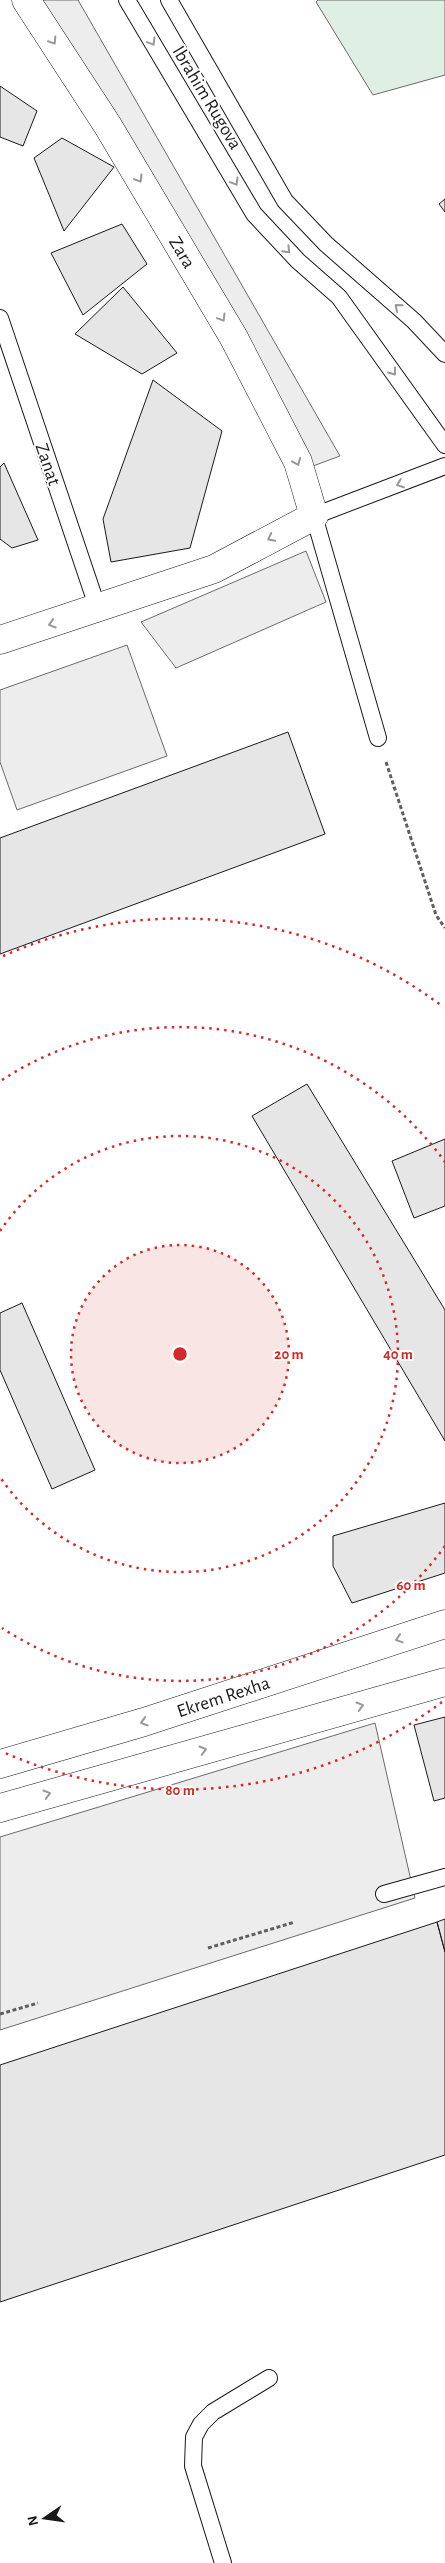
<svg xmlns="http://www.w3.org/2000/svg" width="445" height="2563" font-family="'Alegreya Sans',sans-serif">
  <style>
    .green { fill: #e0efe3; stroke: #6a6a6a }
    .parking { fill: #ededed; stroke: #6a6a6a }
    .building { fill: #e6e6e6; stroke: #1a1a1a }
    .lines { fill: none; stroke-linecap: round; stroke-linejoin: round }
    .lane-casing { stroke: #1a1a1a; stroke-width: 18 }
    .street-casing { stroke: #1a1a1a; stroke-width: 29 }
    .secondary-casing { stroke: #1a1a1a; stroke-width: 29 }
    .path { stroke: #5f5f5f; stroke-width: 3; stroke-dasharray: 4 2.5; stroke-linecap: butt }
    .lane { stroke: #fff; stroke-width: 16 }
    .street { stroke: #fff; stroke-width: 28 }
    .secondary { stroke: #fff; stroke-width: 28 }
    .oneway { stroke: #989898 }
    .ring { fill: none; stroke: #d62828; stroke-width: 2.5; stroke-dasharray: 2.5 5 }
    .labels { text-anchor: middle; stroke-width: 4; stroke-linejoin: round; paint-order: stroke }
    .street-label { font-size: 19px; fill: #1a1a1a; stroke: #fff }
    .centre { fill: #d62828; stroke: #fff; stroke-width: 2.5 }
    .ring-label { font-size: 15px; text-anchor: middle; font-weight: bold; fill: #d62828; stroke: #fff; stroke-width: 4; stroke-linejoin: round; paint-order: stroke }
  </style>
  <rect width="100%" height="100%" fill="#fff"/>
  <path class="green" d="M 318,0 L 445,0 L 445,75 L 373,95 L 316,2 Z"/>
  <path class="parking" d="M 42,0 L 78,0 L 340,456 L 313,466 Z
    M 306,551 L 326,602 L 176,668 L 141,622 Z
    M 127,645 L 167,756 L 17,810 L 0,762 L 0,690 Z
    M 375,1723 L 415,1898 L 0,2030 L 0,1837 Z"/>
  <path class="building" d="M 0,86 L 37,111 L 23,146 L 0,137 Z
    M 62,138 L 114,167 L 64,231 L 34,158 Z
    M 445,199 L 445,212 L 439,204 Z
    M 122,224 L 147,264 L 83,315 L 51,253 Z
    M 123,287 L 177,353 L 142,374 L 75,334 Z
    M 153,380 L 222,431 L 190,548 L 111,562 L 103,519 Z
    M 4,463 L 38,540 L 12,548 L 0,539 L 0,467 Z
    M 288,732 L 325,834 L 0,954 L 0,838 Z
    M 307,1084 L 445,1310 L 445,1441 L 252,1116 Z
    M 445,1139 L 445,1206 L 414,1218 L 392,1161 Z
    M 22,1303 L 95,1470 L 52,1489 L 0,1370 L 0,1313 Z
    M 445,1503 L 445,1573 L 352,1603 L 333,1566 L 333,1536 Z
    M 445,1717 L 445,1798 L 434,1801 L 414,1725 Z
    M 445,1919 L 445,1952 L 437,1922 Z
    M 437,1922 L 445,1952 L 445,2155 L 0,2302 L 0,2065 Z"/>
  <g class="lines">
    <defs>
      <path id="lane" d="M 127,0 L 254,214 L 298,261 L 339,297 L 445,445
        M 169,0 L 285,201 L 326,244 L 414,321 L 445,354
        M 0,318 L 98,609
        M 378,738 L 314,516 L 445,466
        M 384,1894 L 445,1877
        M 223,2563 L 193,2466 L 194,2437 L 201,2424 L 213,2412 L 269,2378"/>
      <path id="street" d="M 0,640 L 214,569 L 314,516 L 298,462 L 234,338 L 108,126 L 26,0"/>
      <path id="secondary" d="M 0,1764 L 144,1722 L 445,1624
        M 0,1808 L 445,1682"/>
    </defs>
    <use href="#lane" class="lane-casing"/>
    <use href="#street" class="street-casing"/>
    <use href="#secondary" class="secondary-casing"/>
    <path class="path" d="M 386,762 L 436,915 L 445,928
      M 208,1948 L 295,1922
      M 0,2014 L 38,2003"/>
    <use href="#lane" class="lane"/>
    <use href="#street" class="street"/>
    <use href="#secondary" class="secondary"/>
  </g>
  <defs><path id="oneway-chevron" d="M-2-3.5L2.5 0L-2 3.5" fill="none" stroke-width="1.6" stroke-linecap="round" stroke-linejoin="round" transform="scale(1.25)"/></defs>
  <g class="oneway">
    <use href="#oneway-chevron" transform="translate(53 41) rotate(57)"/>
    <use href="#oneway-chevron" transform="translate(152 42) rotate(59)"/>
    <use href="#oneway-chevron" transform="translate(139 179) rotate(59)"/>
    <use href="#oneway-chevron" transform="translate(235 182) rotate(59)"/>
    <use href="#oneway-chevron" transform="translate(287 250) rotate(46)"/>
    <use href="#oneway-chevron" transform="translate(398 307) rotate(-139)"/>
    <use href="#oneway-chevron" transform="translate(222 318) rotate(59)"/>
    <use href="#oneway-chevron" transform="translate(393 372) rotate(54)"/>
    <use href="#oneway-chevron" transform="translate(297 462) rotate(68)"/>
    <use href="#oneway-chevron" transform="translate(400 484) rotate(159)"/>
    <use href="#oneway-chevron" transform="translate(271 538) rotate(153)"/>
    <use href="#oneway-chevron" transform="translate(52 624) rotate(163)"/>
    <use href="#oneway-chevron" transform="translate(399 1639) rotate(162)"/>
    <use href="#oneway-chevron" transform="translate(360 1706) rotate(-16)"/>
    <use href="#oneway-chevron" transform="translate(144 1722) rotate(163)"/>
    <use href="#oneway-chevron" transform="translate(203 1750) rotate(-16)"/>
    <use href="#oneway-chevron" transform="translate(47 1794) rotate(-16)"/>
  </g>
  <circle cx="180" cy="1354" r="109" fill="#d62828" fill-opacity=".12"/>
  <g class="ring">
    <circle cx="180" cy="1354" r="109"/>
    <path d="M0 1231A218 218 0 1 1 0 1477"/>
    <path d="M445 1546A327 327 0 0 1 2 1628M2 1080A327 327 0 0 1 445 1162"/>
    <path d="M442 1702A436 436 0 0 1 3 1752M3 956A436 436 0 0 1 442 1006"/>
  </g>
  <g class="labels">
    <g class="street-label">
      <text transform="translate(208 97) rotate(59)" y="7">Ibrahim Rugova</text>
      <text transform="translate(183 252) rotate(59)" y="7">Zara</text>
      <text transform="translate(49 464) rotate(71)" y="7">Zanat</text>
      <text transform="translate(223 1696) rotate(-18)" y="7">Ekrem Rexha</text>
    </g>
  </g>
  <circle cx="180" cy="1354" r="8" class="centre"/>
  <g class="ring-label">
    <text x="289" y="1359">20 m</text>
    <text x="398" y="1359">40 m</text>
    <text x="411" y="1590">60 m</text>
    <text x="180" y="1795">80 m</text>
  </g>
  <g transform="translate(45 2518) rotate(257)" stroke="#ffffff" stroke-width="4" paint-order="stroke">
  <path d="M0-4L9 19L0 12L-9 19Z" fill="#1a1a1a"/>
  <text y="-8" font-size="14" font-weight="bold" text-anchor="middle" fill="#1a1a1a">N</text>
  </g>
</svg>
